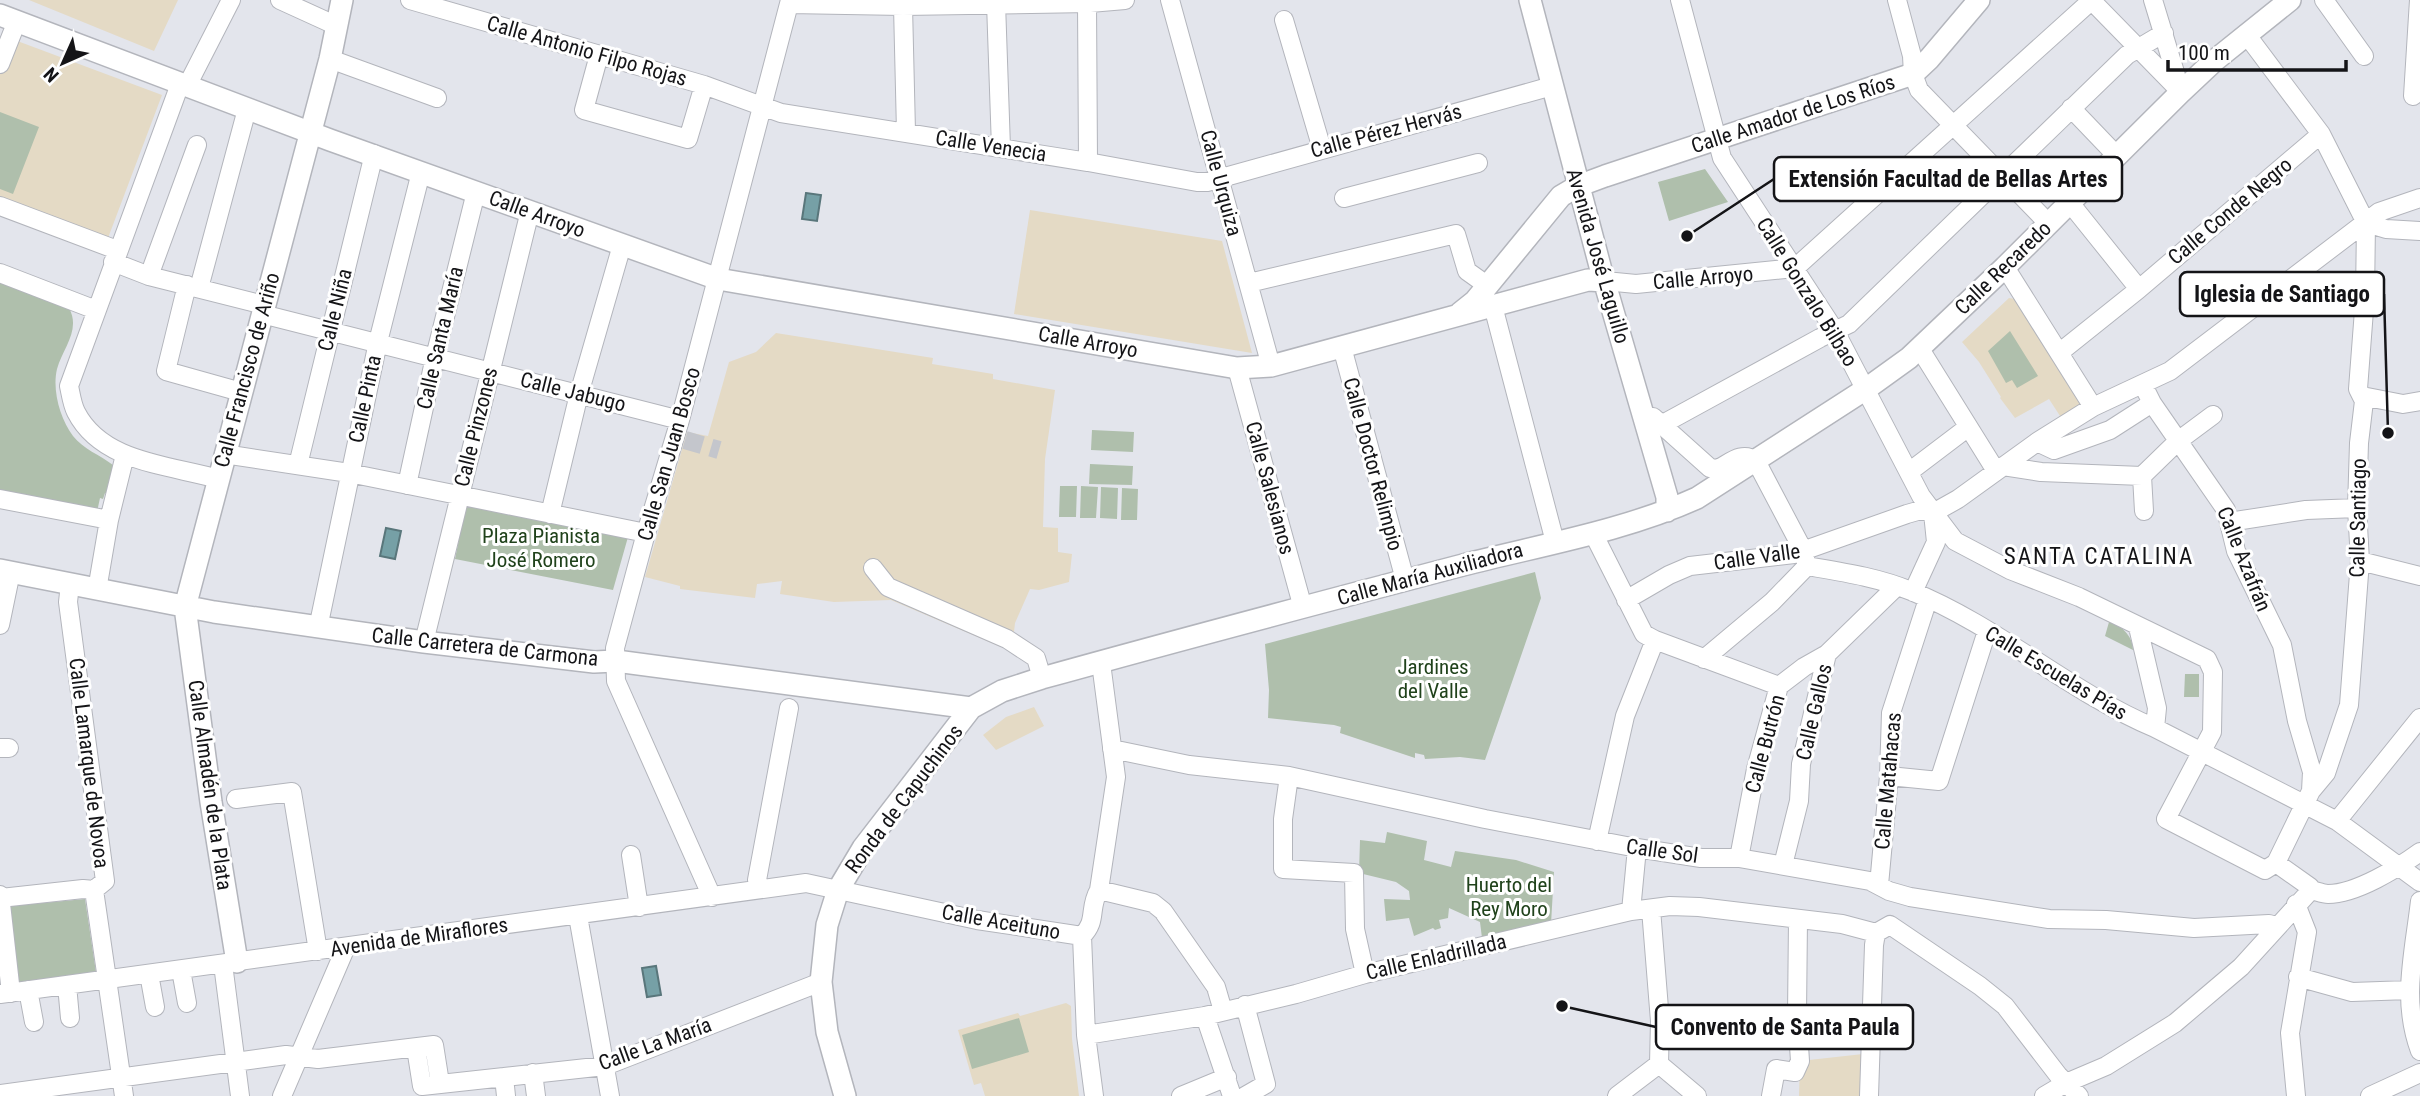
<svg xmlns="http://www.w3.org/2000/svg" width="2420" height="1096" font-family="'Roboto Condensed',sans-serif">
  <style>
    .education { fill: #e4dac5 }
    .green { fill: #afbfac }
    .water { fill: #76a0a6; stroke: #59767b; stroke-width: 2 }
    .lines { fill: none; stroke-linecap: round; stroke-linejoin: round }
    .minor-tunnel { stroke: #c4c6cc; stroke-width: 18; stroke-dasharray: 18 9; stroke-linecap: butt }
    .minor-casing { stroke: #b3b5bc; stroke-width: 20 }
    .major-casing { stroke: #b3b5bc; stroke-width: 24 }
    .minor { stroke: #fff; stroke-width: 18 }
    .major { stroke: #fff; stroke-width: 21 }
    .labels { text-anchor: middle; stroke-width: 6; stroke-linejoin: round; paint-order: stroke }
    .street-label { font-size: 21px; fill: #141417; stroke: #fff }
    .park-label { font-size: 21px; fill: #20421b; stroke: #fff }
    .neighbourhood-label { font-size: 23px; letter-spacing: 2px; fill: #141417; stroke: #fff }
    .leader { fill: none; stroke: #141417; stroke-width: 2.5 }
    .callout-dot { fill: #141417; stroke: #fff; stroke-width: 2.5 }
    .callout { fill: #fff; stroke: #141417; stroke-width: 2.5 }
    .callout-label { font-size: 23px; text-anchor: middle; font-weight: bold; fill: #141417 }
  </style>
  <rect width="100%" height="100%" fill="#e3e5ec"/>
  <path class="education" d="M 29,0 L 178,0 L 154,51 Z
    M 12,39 L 162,95 L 108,238 L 0,196 L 0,71 Z
    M 1030,210 L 1222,241 L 1252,353 L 1014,314 Z
    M 2009,298 L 2021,300 L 2085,405 L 2062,419 L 2049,399 L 2015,418 L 2000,398 L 2001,397 L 1979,362 L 1962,342 Z
    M 776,333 L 933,358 L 932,364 L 993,374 L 993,379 L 1055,390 L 1045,459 L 1043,527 L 1058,528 L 1058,552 L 1072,554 L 1069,582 L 1039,590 L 1030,589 L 1015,623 L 1014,632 L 1001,647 L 891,600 L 834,602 L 780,594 L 782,581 L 757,584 L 755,598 L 680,589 L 680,586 L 645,577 L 687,432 L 708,436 L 729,362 L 756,352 Z
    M 1034,707 L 1044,726 L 996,750 L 983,735 L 1006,717 Z
    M 1066,1003 L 1071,1006 L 1072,1039 L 1079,1096 L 985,1096 L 981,1083 L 974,1085 L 958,1030 L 1018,1013 L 1020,1016 Z
    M 1863,1054 L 1861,1096 L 1799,1096 L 1800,1061 Z"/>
  <path class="green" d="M 0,112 L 39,127 L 13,194 L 0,189 Z
    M 1705,169 L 1728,202 L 1669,221 L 1658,182 Z
    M 0,277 L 69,308 C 81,330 63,348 57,369 C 52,390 60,419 73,436 C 83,449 100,455 113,465 L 108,494 L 105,493 L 103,499 L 100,498 L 97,512 L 0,493 Z
    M 2010,331 L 2038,376 L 2017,388 L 2012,380 L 2006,383 L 1988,351 Z
    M 1092,430 L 1134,432 L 1133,452 L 1091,450 Z
    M 1090,464 L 1133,466 L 1132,485 L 1089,484 Z
    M 1060,486 L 1077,486 L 1076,517 L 1059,517 Z
    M 1081,486 L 1098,487 L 1096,518 L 1080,518 Z
    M 1101,487 L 1118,488 L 1117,519 L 1100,518 Z
    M 1122,488 L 1138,489 L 1137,520 L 1121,520 Z
    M 466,504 L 628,537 L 613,590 L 455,559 Z
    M 1535,572 L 1541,598 L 1485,760 L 1460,757 L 1425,759 L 1424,755 L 1415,753 L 1415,758 L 1340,733 L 1341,727 L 1334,725 L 1268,718 L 1269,690 L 1265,644 Z
    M 2111,621 C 2123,627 2133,637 2133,650 L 2105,636 L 2109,622 Z
    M 2185,674 L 2199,674 L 2199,697 L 2184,697 Z
    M 1387,832 L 1427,841 L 1424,860 L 1451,867 L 1455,851 L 1516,860 L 1554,872 L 1551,924 L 1482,938 L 1480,922 L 1449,908 L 1448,918 L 1439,920 L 1441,928 L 1435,930 L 1433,928 L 1414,936 L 1409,918 L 1386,921 L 1384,899 L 1410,900 L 1409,891 L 1396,882 L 1359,873 L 1360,840 L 1385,843 Z
    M 85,899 L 96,972 L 19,983 L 10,906 Z
    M 1019,1018 L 1029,1052 L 972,1069 L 962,1035 Z"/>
  <path class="water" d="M 806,193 L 821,195 L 817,221 L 802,219 Z
    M 386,528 L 401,531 L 395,559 L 380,556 Z
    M 656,966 L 661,995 L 647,997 L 642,968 Z"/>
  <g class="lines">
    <path class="minor-tunnel" d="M 685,440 L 719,450"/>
    <defs>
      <path id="minor" d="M 280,0 L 337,26
        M 410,0 L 704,85 L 781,113 L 1088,162 L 1197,182 L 1207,182 L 1552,86
        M 1170,0 L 1271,366
        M 1680,0 L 1722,158 L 1835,331 L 1921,496 L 1955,541 L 2010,570 L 2079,597 L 2207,659 L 2213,672 L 2212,732 L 2166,819 L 2265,870 L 2276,863 L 2311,791 L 2326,773 L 2349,705 L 2360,561 L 2357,508 L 2359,443 L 2364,401 L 2358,389 L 2365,297 L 2366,223 L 2321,134 L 2246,34
        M 1897,0 L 1912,56 L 1913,74 L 1919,90 L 2049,224
        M 2091,0 L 2181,92
        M 2153,0 L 2181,92
        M 2324,0 L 2364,56
        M 996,3 L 1001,148
        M 1087,3 L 1088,162
        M 789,4 L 903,6 L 1090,3 L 1125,0
        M 903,6 L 906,132
        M 1284,20 L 1322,149
        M 599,55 L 584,110 L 688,139 L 704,85
        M 330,59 L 437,98
        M 0,64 L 17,21
        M 180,84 L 69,386 C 71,395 72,404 76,412 C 102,463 170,465 218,479
        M 187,86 L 231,0
        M 2413,96 L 2419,0
        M 2071,108 L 2117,156
        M 197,145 L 149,276 L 264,305
        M 1344,198 L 1478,163
        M 2070,203 L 2139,289
        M 0,206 L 117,250
        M 2366,223 L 2386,229 L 2420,231
        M 113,262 L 149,276
        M 2005,267 L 2093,407
        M 0,273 L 96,310
        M 1605,281 L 1636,284 L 1795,268 L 2092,0
        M 1249,283 L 1456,234 L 1467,271 L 1488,286
        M 187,285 L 166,371 L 241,392
        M 199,288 L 247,109
        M 1493,306 L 1555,542
        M 262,314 L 680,420
        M 1342,347 L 1405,580
        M 1920,349 L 1996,471
        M 2059,353 L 2139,289 L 2321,134
        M 1237,368 L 1303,608
        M 2143,385 L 2152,403 L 2226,510 L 2236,551 L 2282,645 L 2297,721 L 2312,772 L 2311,791
        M 2362,396 L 2403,404 L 2420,401
        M 1653,417 L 1710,468 L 1718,469 C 1731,462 1742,451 1756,461 L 1804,552 L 1806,563
        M 1661,425 L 1820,338 L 1849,324 L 2127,55 L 2164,33
        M 2037,442 L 2054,450 L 2110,430 L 2152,403
        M 224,454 L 349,473 L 646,533
        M 298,465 L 374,154
        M 2003,466 L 2041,472 L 2142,476
        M 1909,472 L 1967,428
        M 407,485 L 435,357 L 476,192
        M 0,499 L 109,520
        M 2144,511 L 2142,476 L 2178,441 L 2213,415
        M 1933,513 L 1958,499 L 2037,442 L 2093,407 L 2170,371 L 2379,212 L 2420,198
        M 550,514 L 579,394 L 622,245
        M 2229,522 L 2306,510 L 2357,508
        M 1593,533 L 1644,634 L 1655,640 L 1779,686
        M 2360,561 L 2420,576
        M 1807,566 C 1842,572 1877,577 1911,591 C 1998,626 2069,692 2155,728 L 2337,821 L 2420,882
        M 873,568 L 888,587 L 1007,639 L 1036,658 L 1042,678
        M 70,584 L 68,602 L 105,881 L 94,890 L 124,1096
        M 97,590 L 109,520 L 125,455
        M 1913,592 L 1936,542 L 1933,513
        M 1626,600 L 1669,575 L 1690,566 L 1794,554 L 1907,514 L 1921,510 L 1933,513
        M 0,625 L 11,572
        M 2138,627 L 2157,708 L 2155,728
        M 318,628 L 378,342 L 421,172
        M 424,642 L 530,211
        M 1704,659 L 1772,602 L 1807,566
        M 1101,663 L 1116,777 L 1099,890 L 1153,903 L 1163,911 L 1216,987 L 1223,1011
        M 0,748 L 9,748
        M 1112,749 L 1189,765 L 1289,776 L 1485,819 L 1637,848 L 1701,858 L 1739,858 L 1870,881 L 1889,891 L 1910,897 L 2049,919 L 2106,920 L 2194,928 L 2269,924 L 2276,926
        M 1289,776 L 1283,819 L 1283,869 L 1354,873 L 1355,929 L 1365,974
        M 1889,776 L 1939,781 L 1987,631
        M 236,799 L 292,792 L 318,951
        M 2337,821 L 2420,718
        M 1597,841 L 1625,716 L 1655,640
        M 631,855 L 639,907
        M 1739,858 L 1756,769 L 1779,686 L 1804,667 L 1827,654
        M 2276,863 L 2310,887 L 2311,890
        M 1783,865 L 1799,801 L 1801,764 L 1827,654 L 1897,586
        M 757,880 L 789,708
        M 1879,885 L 1889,776 L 1891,713 L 1928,599
        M 2311,890 C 2316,891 2323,894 2328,894 C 2356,894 2398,868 2420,852
        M 0,895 L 11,993
        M 712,897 L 616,681 L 615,648 L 646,533 L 680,420 L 790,0
        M 0,898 L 83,889 L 94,890
        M 2420,901 C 2414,954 2401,1000 2420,1051
        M 1651,909 L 1660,1021 L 1659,1064 L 1697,1096
        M 1631,911 L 1637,848
        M 578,916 L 610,1096
        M 1876,933 L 1890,925 L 1980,986 L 2005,1006 L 2058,1075 L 2079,1096
        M 223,964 L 240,1096
        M 181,970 L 187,1003
        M 149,974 L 155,1007
        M 2298,977 L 2352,992 L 2409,990
        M 67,985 L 70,1018
        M 28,990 L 34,1022
        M 0,994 L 806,883 L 977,920 L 1082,936
        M 1086,1035 L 1205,1016
        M 416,1048 L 422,1086 L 605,1066 L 821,982
        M 533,1073 L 536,1096
        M 504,1077 L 506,1096
        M 0,1094 L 286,1055 L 318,1059 L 434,1045 L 440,1083
        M 282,1096 L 346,947
        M 1094,1096 L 1086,1035 L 1082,936 C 1098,920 1088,909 1099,890
        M 1181,1096 L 1227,1077
        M 1232,1096 L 1205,1016 L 1296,994 L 1365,974 L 1631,911 L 1670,906 L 1699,907 L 1842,924 L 1876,933
        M 1245,1096 L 1266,1084 L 1245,1005
        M 1617,1096 L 1659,1064
        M 1771,1096 L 1776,1069 L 1795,1072 L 1800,1061 L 1797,1015 L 1798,919
        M 1869,1096 L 1874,945 L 1876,933
        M 2044,1096 L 2066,1083 L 2106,1066 L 2175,1023 L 2241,967 L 2311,890
        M 2296,1096 L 2290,1033 L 2307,932 L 2296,904
        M 2370,1096 L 2420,1073"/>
      <path id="major" d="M 1530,0 L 1601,270 L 1667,497 L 1667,511
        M 0,15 L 330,140 L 718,279 L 1237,368 L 1271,366 L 1588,280 L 1605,281
        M 1460,313 L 1475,301 L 1561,196 L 1578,186 L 1605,176 L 1913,74 L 1929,59 L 1979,0
        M 0,570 L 214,612 L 424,642 L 594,662 L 616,661 L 971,708
        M 237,962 L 211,802 L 185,607 L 330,59 L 342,0
        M 845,1096 L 827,1032 L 821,982 L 827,925 L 838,890 L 863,848 L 971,708 L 1002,691 L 1042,678 C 1182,639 1322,602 1463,565 C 1541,545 1624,531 1697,498 L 1866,389 L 1909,358 L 2005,267 L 2181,92 L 2214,61 L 2290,0"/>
    </defs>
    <use href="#minor" class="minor-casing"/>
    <use href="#major" class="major-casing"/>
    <use href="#minor" class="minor"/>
    <use href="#major" class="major"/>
  </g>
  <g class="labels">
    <g class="street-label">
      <text transform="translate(587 51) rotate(16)" y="7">Calle Antonio Filpo Rojas</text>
      <text transform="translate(1793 114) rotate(-18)" y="7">Calle Amador de Los Ríos</text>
      <text transform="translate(1386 131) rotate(-15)" y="7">Calle Pérez Hervás</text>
      <text transform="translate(991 146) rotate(9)" y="7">Calle Venecia</text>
      <text transform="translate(1221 183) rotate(75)" y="7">Calle Urquiza</text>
      <text transform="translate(2230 211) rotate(-40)" y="7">Calle Conde Negro</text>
      <text transform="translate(537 214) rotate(20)" y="7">Calle Arroyo</text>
      <text transform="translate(1598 256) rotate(74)" y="7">Avenida José Laguillo</text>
      <text transform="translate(2003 268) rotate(-44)" y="7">Calle Recaredo</text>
      <text transform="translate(1703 278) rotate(-5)" y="7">Calle Arroyo</text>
      <text transform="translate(1807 292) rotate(58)" y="7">Calle Gonzalo Bilbao</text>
      <text transform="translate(335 310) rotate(-76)" y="7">Calle Niña</text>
      <text transform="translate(440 338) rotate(-77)" y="7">Calle Santa María</text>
      <text transform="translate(1088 342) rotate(10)" y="7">Calle Arroyo</text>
      <text transform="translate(247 370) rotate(-75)" y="7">Calle Francisco de Ariño</text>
      <text transform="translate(573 392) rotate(14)" y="7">Calle Jabugo</text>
      <text transform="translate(365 399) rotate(-78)" y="7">Calle Pinta</text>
      <text transform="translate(476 427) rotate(-76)" y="7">Calle Pinzones</text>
      <text transform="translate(669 454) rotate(-74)" y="7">Calle San Juan Bosco</text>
      <text transform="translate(1373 464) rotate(75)" y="7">Calle Doctor Relimpio</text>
      <text transform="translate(1270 488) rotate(75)" y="7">Calle Salesianos</text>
      <text transform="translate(2358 518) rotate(-89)" y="7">Calle Santiago</text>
      <text transform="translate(1757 557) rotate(-8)" y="7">Calle Valle</text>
      <text transform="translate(2244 559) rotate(68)" y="7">Calle Azafrán</text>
      <text transform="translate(1430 574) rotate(-15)" y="7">Calle María Auxiliadora</text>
      <text transform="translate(485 647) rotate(6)" y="7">Calle Carretera de Carmona</text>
      <text transform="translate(2056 673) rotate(31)" y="7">Calle Escuelas Pías</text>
      <text transform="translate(1814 712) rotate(-77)" y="7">Calle Gallos</text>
      <text transform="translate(1765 744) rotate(-75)" y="7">Calle Butrón</text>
      <text transform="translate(89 763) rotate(83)" y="7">Calle Lamarque de Novoa</text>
      <text transform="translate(1888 781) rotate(-85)" y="7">Calle Matahacas</text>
      <text transform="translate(210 785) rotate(82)" y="7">Calle Almadén de la Plata</text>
      <text transform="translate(904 799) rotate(-53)" y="7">Ronda de Capuchinos</text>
      <text transform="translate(1662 851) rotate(8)" y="7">Calle Sol</text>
      <text transform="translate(1001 922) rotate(10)" y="7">Calle Aceituno</text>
      <text transform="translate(419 937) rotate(-8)" y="7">Avenida de Miraflores</text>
      <text transform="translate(1436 957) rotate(-13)" y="7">Calle Enladrillada</text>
      <text transform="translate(655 1044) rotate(-20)" y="7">Calle La María</text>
    </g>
    <g class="park-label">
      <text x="541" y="543">Plaza Pianista<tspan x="541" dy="24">José Romero</tspan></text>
      <text x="1433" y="674">Jardines<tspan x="1433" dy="24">del Valle</tspan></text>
      <text x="1509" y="892">Huerto del<tspan x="1509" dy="24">Rey Moro</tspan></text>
    </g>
    <g class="neighbourhood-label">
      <text x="2099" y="564">SANTA CATALINA</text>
    </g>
  </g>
  <path class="leader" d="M1687 236L1774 179M2388 433L2384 294M1562 1006L1656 1027"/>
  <g class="callout-dot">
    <circle cx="1687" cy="236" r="7"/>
    <circle cx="2388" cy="433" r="7"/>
    <circle cx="1562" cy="1006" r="7"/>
  </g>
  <g class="callout">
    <rect x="1774" y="157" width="348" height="44" rx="7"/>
    <rect x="2180" y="272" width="204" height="44" rx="7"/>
    <rect x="1656" y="1005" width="257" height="44" rx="7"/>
  </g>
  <g class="callout-label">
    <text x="1948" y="187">Extensión Facultad de Bellas Artes</text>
    <text x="2282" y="302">Iglesia de Santiago</text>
    <text x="1785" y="1035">Convento de Santa Paula</text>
  </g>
  <g transform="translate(63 63) rotate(225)" stroke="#ffffff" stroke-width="5" paint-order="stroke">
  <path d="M0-5L12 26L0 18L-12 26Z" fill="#141417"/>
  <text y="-10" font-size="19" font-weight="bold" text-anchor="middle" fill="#141417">N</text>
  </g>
  <path d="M2168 60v10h178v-10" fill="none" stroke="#141417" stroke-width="3.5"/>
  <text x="2178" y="60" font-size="21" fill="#141417" stroke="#ffffff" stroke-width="5" paint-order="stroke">100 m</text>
</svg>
